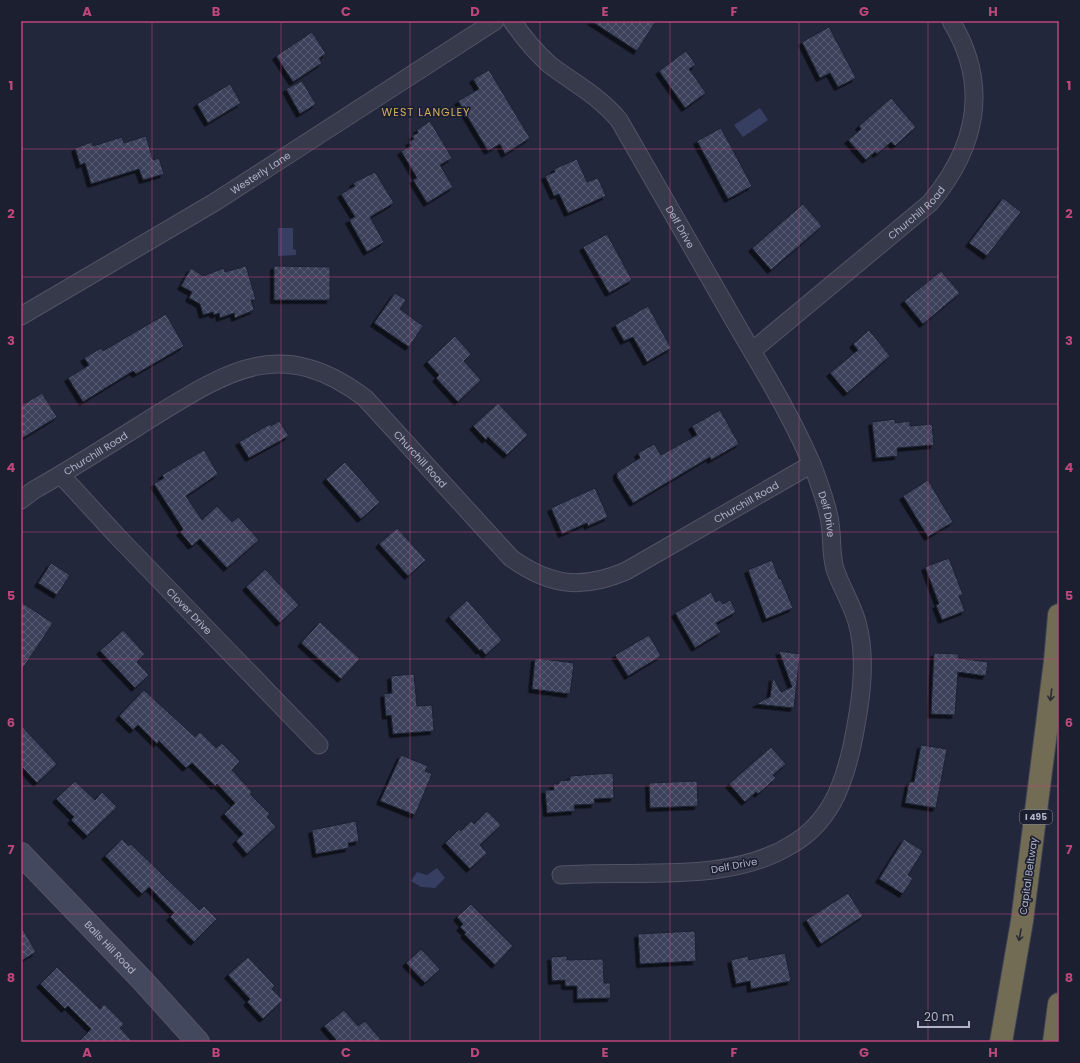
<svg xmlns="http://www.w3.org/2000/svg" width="1080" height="1063" font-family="Poppins,sans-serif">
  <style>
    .water { fill: #363e62 }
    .building { fill: url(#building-cross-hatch); stroke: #1d2132; filter: url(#shadow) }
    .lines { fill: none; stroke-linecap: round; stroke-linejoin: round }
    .street-casing { stroke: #515466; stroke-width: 19 }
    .secondary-casing { stroke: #515466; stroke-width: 24 }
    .highway-casing { stroke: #3e4153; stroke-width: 24 }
    .street { stroke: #363a4b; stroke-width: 17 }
    .secondary { stroke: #44485e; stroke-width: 22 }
    .highway { stroke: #716c53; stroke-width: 22 }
    .oneway { stroke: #282b35 }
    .grid { fill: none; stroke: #bd477b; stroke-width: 1; stroke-opacity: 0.55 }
    .labels { text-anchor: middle; stroke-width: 3.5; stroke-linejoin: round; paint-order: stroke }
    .shield { fill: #1b1f30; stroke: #84879a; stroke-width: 1 }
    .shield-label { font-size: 9px; font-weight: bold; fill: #b1b4c7 }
    .street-label { font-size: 10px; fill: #b1b4c7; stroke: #1b1f30 }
    .neighbourhood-label { font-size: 11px; letter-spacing: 1px; fill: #d4ae5f; stroke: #1b1f30 }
    .neatline { fill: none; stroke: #bd477b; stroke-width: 1.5 }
    .grid-label { font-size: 13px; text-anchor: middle; font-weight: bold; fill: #bd477b }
  </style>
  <defs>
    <pattern id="building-cross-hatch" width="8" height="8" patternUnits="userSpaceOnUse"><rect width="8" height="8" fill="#3e435b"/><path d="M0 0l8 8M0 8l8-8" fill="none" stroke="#585c71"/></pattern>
    <filter id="shadow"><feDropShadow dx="-3.5" dy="3.5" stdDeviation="0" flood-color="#0009"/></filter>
  </defs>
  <rect width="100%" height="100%" fill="#22273b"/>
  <path class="water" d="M 760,108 L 768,120 L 743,137 L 734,125 Z
    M 278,228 L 293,228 L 293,249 L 296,250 L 296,255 L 278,256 Z
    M 437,868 L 445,878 L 435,888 L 421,887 L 411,881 L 417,872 L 427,875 Z"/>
  <path class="building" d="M 591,21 L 656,21 L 637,51 Z
    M 829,27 L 856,78 L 838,87 L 830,73 L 820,78 L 802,42 Z
    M 312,32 L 326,54 L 319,58 L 322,63 L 293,82 L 276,56 Z
    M 686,51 L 696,65 L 689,69 L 706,93 L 685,108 L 659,71 Z
    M 489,70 L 530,138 L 505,154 L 500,144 L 488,151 L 458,101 L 479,89 L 473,79 Z
    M 302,81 L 316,104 L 300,114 L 286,89 Z
    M 230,84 L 241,103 L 208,123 L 197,104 Z
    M 891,98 L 916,127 L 895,146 L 891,142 L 877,154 L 875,152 L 866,160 L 848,140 L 861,129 L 859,126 Z
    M 430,121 L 452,158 L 440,165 L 453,187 L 427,203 L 413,180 L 417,178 L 401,151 L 411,146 L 409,142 L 414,139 L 412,136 L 418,133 L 417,130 Z
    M 721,128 L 752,186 L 728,199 L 697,141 Z
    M 146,136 L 153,160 L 159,158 L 164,174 L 143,180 L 139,169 L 91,184 L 85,163 L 80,165 L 75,148 L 92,142 L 93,146 L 122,137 L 124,143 Z
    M 577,159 L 587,182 L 598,178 L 606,196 L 568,213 L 559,194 L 554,196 L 545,176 L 555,172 L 554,169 Z
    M 375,172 L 394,203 L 370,217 L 384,242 L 367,252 L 349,220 L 355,217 L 341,194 L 355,186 L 353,183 Z
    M 1003,198 L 1021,212 L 987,256 L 969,243 Z
    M 803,204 L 822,226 L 771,270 L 752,248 Z
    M 607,234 L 632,280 L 609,293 L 583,247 Z
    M 246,266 L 256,300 L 251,300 L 254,310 L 235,318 L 234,313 L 220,318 L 219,313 L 214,315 L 213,312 L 203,315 L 200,304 L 189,298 L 192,292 L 181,286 L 191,268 L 203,276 L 224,268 L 225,272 Z
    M 274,266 L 330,267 L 330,300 L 274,300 Z
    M 941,271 L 960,293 L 923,324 L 904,301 Z
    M 395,293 L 406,300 L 400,309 L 423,326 L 409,347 L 374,323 Z
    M 648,306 L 671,348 L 647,362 L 633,337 L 624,341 L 615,325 Z
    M 166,314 L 184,346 L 136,374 L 133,371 L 83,402 L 68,378 L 89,365 L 84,358 L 101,348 L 103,351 Z
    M 869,330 L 890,356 L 847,393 L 830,373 L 858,350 L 853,344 Z
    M 455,336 L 471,354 L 464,361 L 481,380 L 458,402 L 436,378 L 439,375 L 427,362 Z
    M 42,393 L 57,417 L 21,439 L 21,406 Z
    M 498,403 L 528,435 L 507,455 L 488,437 L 486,440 L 473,426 Z
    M 720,410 L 739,444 L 711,460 L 710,457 L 633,503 L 617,477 L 617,472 L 640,458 L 638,453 L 654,444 L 661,455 L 697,435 L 692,426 Z
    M 895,419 L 895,423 L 910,421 L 910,426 L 932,424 L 934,445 L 897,448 L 898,456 L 876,458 L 872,422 Z
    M 279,421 L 289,436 L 249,458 L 239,442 L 270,424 L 271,426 Z
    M 204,450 L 218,474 L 186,496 L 202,520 L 217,506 L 232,522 L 238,517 L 259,540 L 227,568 L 200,539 L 192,546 L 180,532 L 183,529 L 154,484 L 164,478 L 162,475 Z
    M 345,462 L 380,502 L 361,519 L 326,479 Z
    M 928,480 L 953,522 L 928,537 L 903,496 Z
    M 595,488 L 608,517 L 588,526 L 587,523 L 562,534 L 551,508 Z
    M 397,528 L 426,560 L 408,576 L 379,544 Z
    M 949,558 L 963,595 L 959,596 L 965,611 L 942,620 L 936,605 L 939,604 L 925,567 Z
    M 772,560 L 779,579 L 781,579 L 793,608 L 766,619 L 748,570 Z
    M 51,563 L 70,575 L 57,595 L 38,583 Z
    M 265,569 L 299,605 L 280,623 L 246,587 Z
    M 711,592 L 716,602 L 720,600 L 723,604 L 730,600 L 736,612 L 716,623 L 721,632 L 695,648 L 675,613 Z
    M 467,600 L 502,640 L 486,655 L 481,649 L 480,651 L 449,617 Z
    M 21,602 L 53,623 L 21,671 Z
    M 320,622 L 360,659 L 341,679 L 301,643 Z
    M 123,630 L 145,654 L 137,662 L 149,675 L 135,688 L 100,651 Z
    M 649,635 L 661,656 L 628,676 L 615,655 Z
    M 779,651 L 800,654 L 794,708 L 756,704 L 770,697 L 773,677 L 781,692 L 792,687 Z
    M 934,653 L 959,654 L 958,658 L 988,662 L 986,676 L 958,672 L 955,715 L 931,714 Z
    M 535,658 L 574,663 L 570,694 L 532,689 Z
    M 414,674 L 417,706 L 432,705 L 434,731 L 393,734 L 391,715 L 386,716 L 384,694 L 392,693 L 391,676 Z
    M 144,690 L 195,737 L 200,732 L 216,748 L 222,743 L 240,761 L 232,770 L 252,792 L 250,794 L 270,814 L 267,817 L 276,827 L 247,854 L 236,841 L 243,834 L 224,814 L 235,803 L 217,784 L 215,786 L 192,763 L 186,768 L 159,741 L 157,744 L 138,725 L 133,730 L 119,716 Z
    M 21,725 L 57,764 L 37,783 L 21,766 Z
    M 921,745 L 947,749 L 936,808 L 905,803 L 909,782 L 914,782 Z
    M 771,747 L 786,764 L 773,775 L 776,778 L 758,794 L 756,792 L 745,802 L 729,784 Z
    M 401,755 L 428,766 L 425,771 L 432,774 L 415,815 L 380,801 Z
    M 613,773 L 614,798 L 594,799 L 595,804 L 574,805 L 575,811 L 547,813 L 545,790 L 554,790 L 553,784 L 559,784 L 559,781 L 570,780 L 570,776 Z
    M 75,781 L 95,800 L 102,792 L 117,807 L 87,836 L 71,820 L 74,817 L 56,799 Z
    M 697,781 L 698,806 L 650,808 L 649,783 Z
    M 487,811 L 501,825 L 480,845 L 487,853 L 470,869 L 445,843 L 459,829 L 461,831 L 471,821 L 474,824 Z
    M 356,821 L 359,841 L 348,843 L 349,848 L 316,854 L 312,830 Z
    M 122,839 L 129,846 L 131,844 L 199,910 L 204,906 L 217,919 L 194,942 L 170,917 L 174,913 L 149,887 L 142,894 L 105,856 Z
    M 904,839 L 923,851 L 908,875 L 913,878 L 903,894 L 879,879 Z
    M 848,893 L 863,916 L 821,944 L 806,920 Z
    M 471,904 L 513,946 L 495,965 L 464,934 L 466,933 L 460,927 L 463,924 L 457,917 Z
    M 21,926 L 36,952 L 21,961 Z
    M 695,931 L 696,961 L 640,964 L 638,934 Z
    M 421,949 L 440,969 L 425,983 L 406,963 Z
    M 785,953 L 791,981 L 751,989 L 750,981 L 736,984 L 731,960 L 748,956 L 749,960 Z
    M 567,956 L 567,960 L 603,959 L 604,983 L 610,983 L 611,998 L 577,999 L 577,986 L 565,986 L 565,980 L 552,981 L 551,957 Z
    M 248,957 L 275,986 L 272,989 L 283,1000 L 263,1019 L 247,1002 L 250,999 L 228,975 Z
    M 57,967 L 100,1009 L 104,1004 L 124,1024 L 120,1028 L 133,1042 L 78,1042 L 91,1029 L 68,1006 L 65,1009 L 40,984 Z
    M 344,1010 L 358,1026 L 365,1021 L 383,1042 L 338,1042 L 324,1026 Z"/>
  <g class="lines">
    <defs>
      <g id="street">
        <path id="s1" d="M 512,21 C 523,37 535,52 550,65 C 575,84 598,95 619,120 C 659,189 699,259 739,329 C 766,375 795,422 815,472 C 820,486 826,502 829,517 C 833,534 830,552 835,569 C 841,587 852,604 857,622 C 868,661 860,707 852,746 C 843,787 829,823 791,845 C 726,885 634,869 561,875"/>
        <path id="s2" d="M 21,316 L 215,202 L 495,21"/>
        <path id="s3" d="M 752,351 L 930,203 C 977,147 990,85 951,21"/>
        <path id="s4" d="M 61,475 L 117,536 L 319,745"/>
        <path id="s5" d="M 21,500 L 34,490 C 73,468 112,443 150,419 C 229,370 281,335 365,398 L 511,558 C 550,586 582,590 626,571 L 812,464"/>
      </g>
      <g id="secondary">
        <path id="s6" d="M 21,854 L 143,981 L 198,1042"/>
      </g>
      <path id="highway" d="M 1001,1042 L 1022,921 L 1055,661 L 1059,615
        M 1054,1042 L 1059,1004"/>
    </defs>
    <use href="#street" class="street-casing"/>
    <use href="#secondary" class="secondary-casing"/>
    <use href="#highway" class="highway-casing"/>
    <use href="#street" class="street"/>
    <use href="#secondary" class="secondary"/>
    <use href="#highway" class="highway"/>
  </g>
  <defs><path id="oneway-shaft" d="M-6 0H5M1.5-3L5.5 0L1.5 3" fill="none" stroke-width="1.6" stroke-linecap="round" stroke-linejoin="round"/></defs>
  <g class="oneway">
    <use href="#oneway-shaft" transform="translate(1051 695) rotate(97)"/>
    <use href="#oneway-shaft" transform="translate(1020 935) rotate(100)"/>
  </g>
  <path class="grid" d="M 152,21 L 152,1042M 281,21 L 281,1042M 410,21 L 410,1042M 540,21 L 540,1042M 670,21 L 670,1042M 799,21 L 799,1042M 928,21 L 928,1042M 21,149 L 1059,149M 21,277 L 1059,277M 21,404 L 1059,404M 21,532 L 1059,532M 21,659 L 1059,659M 21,786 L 1059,786M 21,914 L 1059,914"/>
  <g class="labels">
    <rect class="shield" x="1020" y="810" width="32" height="14" rx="3"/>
    <g class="shield-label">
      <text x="1036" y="820">I 495</text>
    </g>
    <g class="street-label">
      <text dy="4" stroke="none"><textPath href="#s2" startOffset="279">Westerly Lane</textPath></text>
      <text dy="4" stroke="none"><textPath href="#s3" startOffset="215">Churchill Road</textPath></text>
      <text dy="4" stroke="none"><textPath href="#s1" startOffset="270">Delf Drive</textPath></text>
      <text dy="4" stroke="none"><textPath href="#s5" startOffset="88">Churchill Road</textPath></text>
      <text dy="4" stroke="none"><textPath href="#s5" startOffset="471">Churchill Road</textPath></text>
      <text dy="4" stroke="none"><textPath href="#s5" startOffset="866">Churchill Road</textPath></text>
      <text dy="4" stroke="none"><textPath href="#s1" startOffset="594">Delf Drive</textPath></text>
      <text dy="4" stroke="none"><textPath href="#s4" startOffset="187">Clover Drive</textPath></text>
      <text transform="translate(734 865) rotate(-11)" y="4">Delf Drive</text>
      <text transform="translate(1028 876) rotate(-82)" y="4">Capital Beltway</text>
      <text dy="4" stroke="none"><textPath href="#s6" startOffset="129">Balls Hill Road</textPath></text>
    </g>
    <g class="neighbourhood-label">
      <text x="426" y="116">WEST LANGLEY</text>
    </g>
  </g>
  <rect width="1080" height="1063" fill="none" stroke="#1b1f30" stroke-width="44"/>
  <path d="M918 1021v6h51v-6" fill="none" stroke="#b1b4c7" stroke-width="2"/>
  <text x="924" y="1021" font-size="12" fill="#b1b4c7" stroke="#1b1f30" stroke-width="3" paint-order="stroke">20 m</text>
  <rect x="22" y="22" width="1036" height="1019" class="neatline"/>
  <g class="grid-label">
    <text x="87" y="16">A</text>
    <text x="216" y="16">B</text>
    <text x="346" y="16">C</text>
    <text x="475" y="16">D</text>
    <text x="605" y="16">E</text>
    <text x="734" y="16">F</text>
    <text x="864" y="16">G</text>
    <text x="993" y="16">H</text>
    <text x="11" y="90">1</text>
    <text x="1069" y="90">1</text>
    <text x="11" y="218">2</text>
    <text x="1069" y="218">2</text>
    <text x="11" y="345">3</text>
    <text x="1069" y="345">3</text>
    <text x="11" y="472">4</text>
    <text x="1069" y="472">4</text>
    <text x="11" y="600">5</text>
    <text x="1069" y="600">5</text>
    <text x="11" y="727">6</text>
    <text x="1069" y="727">6</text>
    <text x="11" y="854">7</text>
    <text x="1069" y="854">7</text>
    <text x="11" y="982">8</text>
    <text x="1069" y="982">8</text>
    <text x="87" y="1057">A</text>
    <text x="216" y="1057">B</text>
    <text x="346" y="1057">C</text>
    <text x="475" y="1057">D</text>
    <text x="605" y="1057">E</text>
    <text x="734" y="1057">F</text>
    <text x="864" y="1057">G</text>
    <text x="993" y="1057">H</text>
  </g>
</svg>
